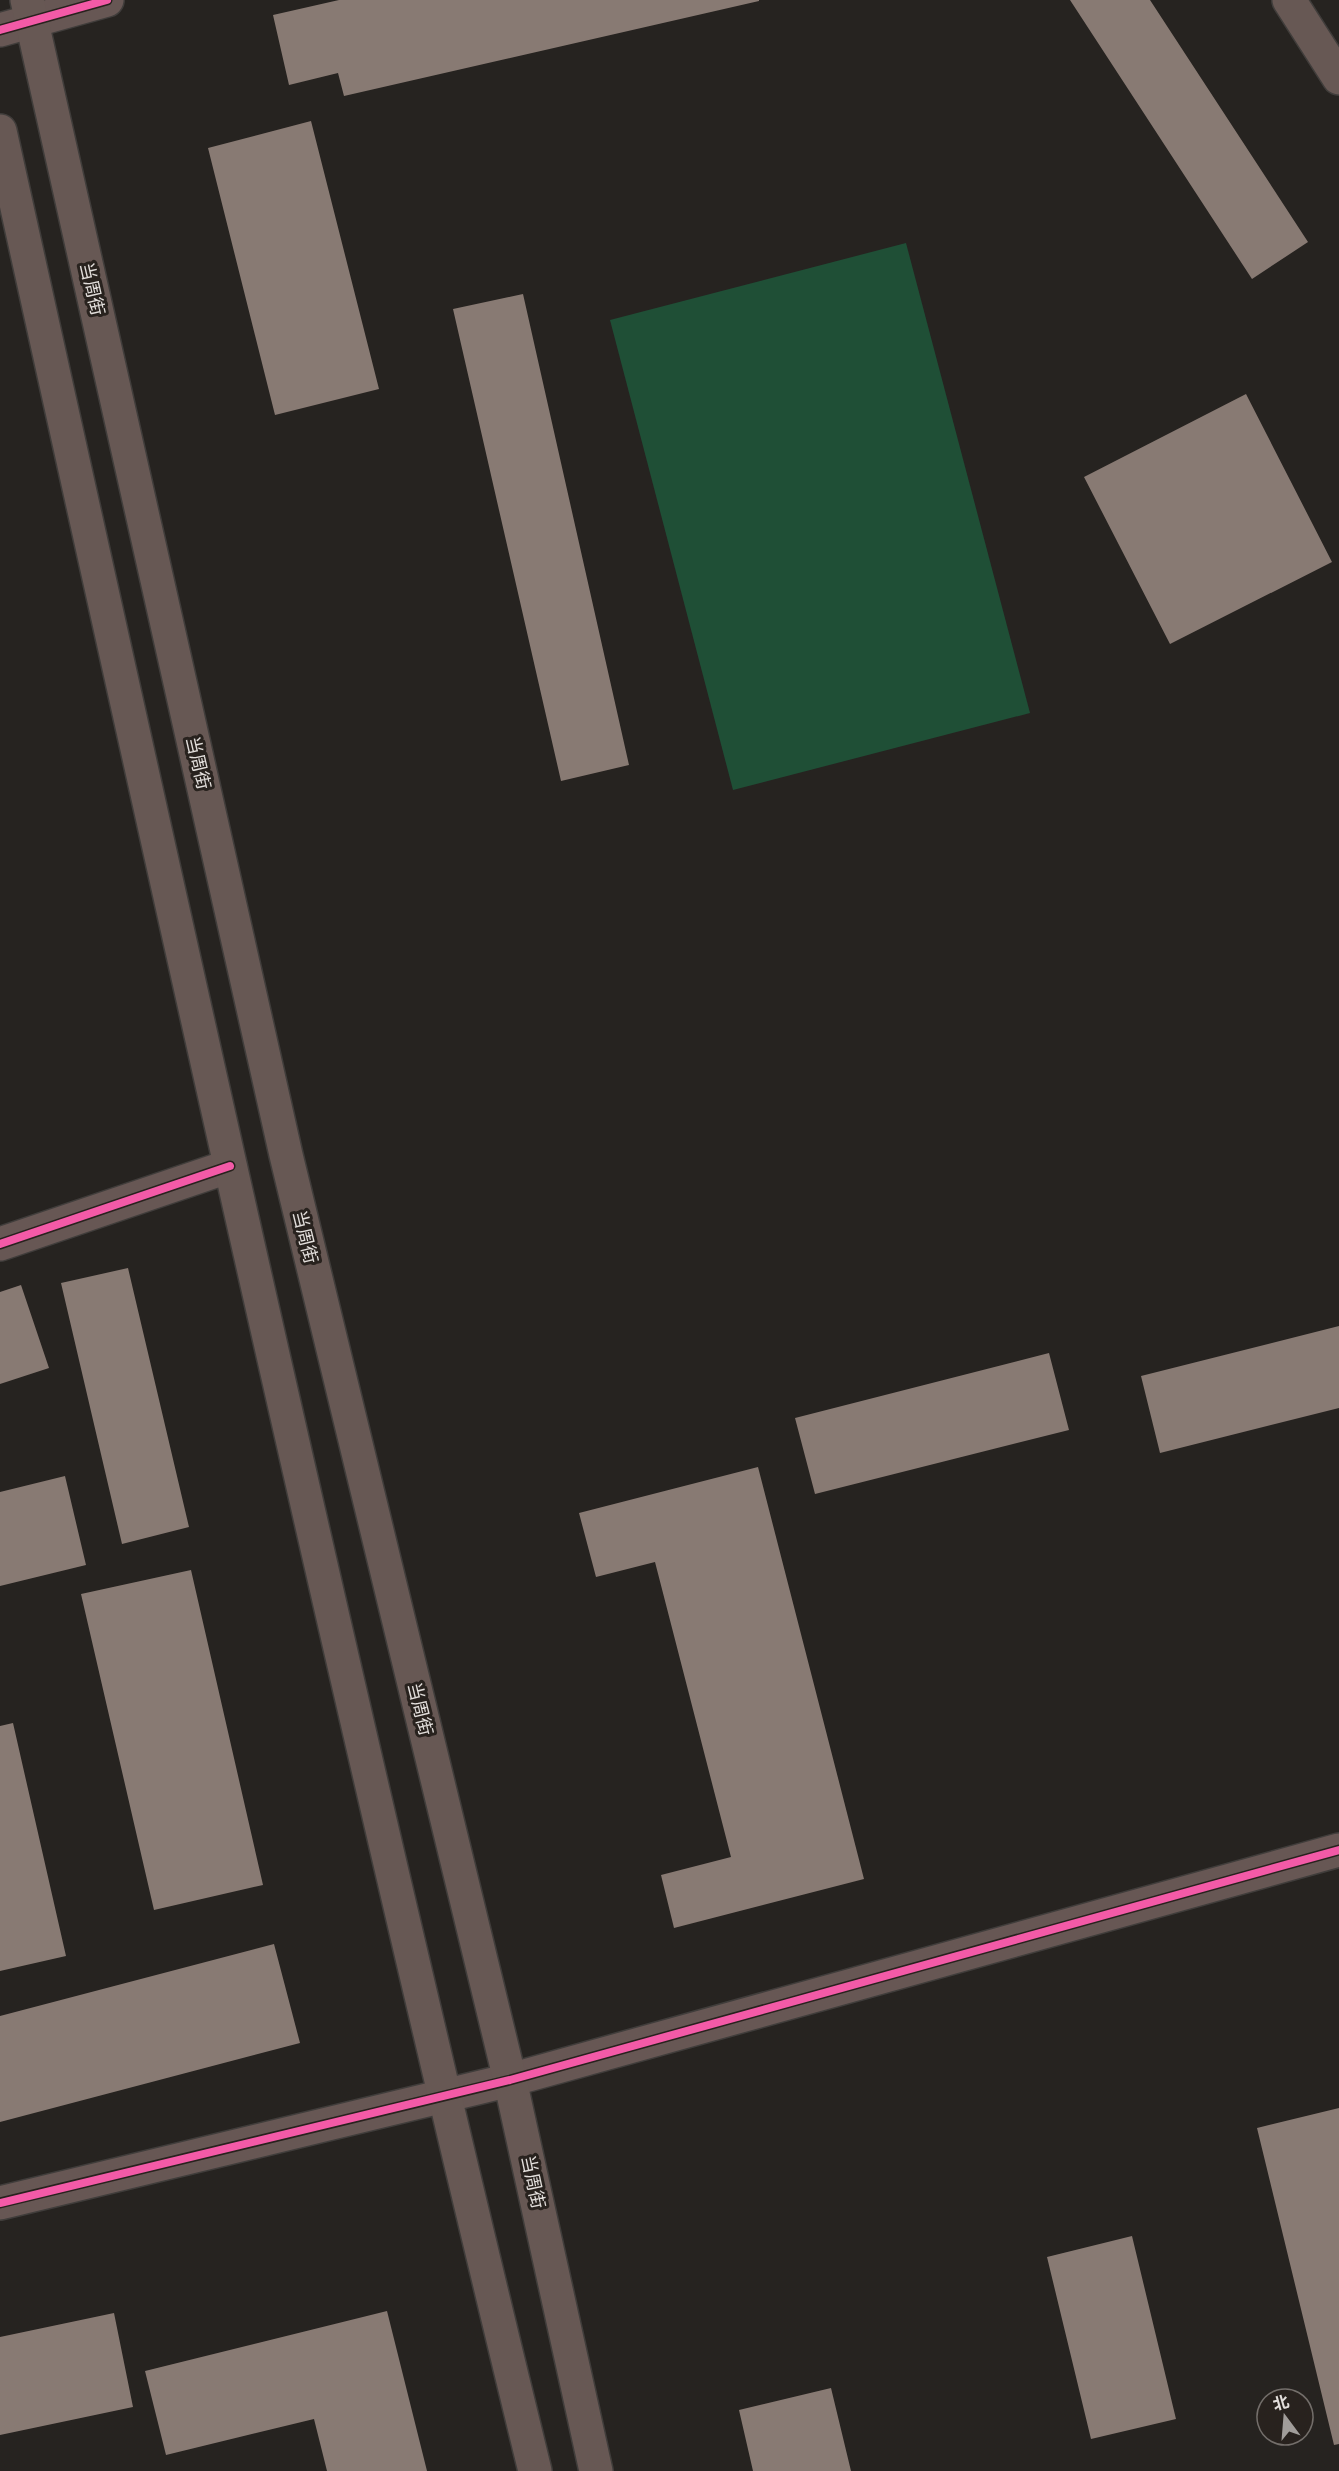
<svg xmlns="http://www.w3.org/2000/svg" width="1339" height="2471" font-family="Commissioner,'Noto Sans SC',sans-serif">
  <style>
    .green { fill: #1f4f36 }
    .building { fill: #887a73 }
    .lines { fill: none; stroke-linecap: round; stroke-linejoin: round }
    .minor-casing { stroke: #403d3b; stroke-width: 36 }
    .major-casing { stroke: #403d3b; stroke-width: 36 }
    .minor { stroke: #675754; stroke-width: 33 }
    .major { stroke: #675854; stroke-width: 33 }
    .cycleway-casing { stroke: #28221e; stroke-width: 11 }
    .cycleway { stroke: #f35aa7; stroke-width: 8 }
    .labels { text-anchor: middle; stroke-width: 6; stroke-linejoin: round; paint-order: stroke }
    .street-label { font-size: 18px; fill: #e3dfdc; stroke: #28221e }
  </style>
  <rect width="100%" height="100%" fill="#262320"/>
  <path class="green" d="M 906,243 L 1030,713 L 733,790 L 610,320 Z"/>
  <path class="building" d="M 339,0 L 759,0 L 759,1 L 344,96 L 338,73 L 289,85 L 273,15 Z
    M 1070,0 L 1150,0 L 1308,242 L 1252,279 Z
    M 311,121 L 379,389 L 275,415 L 208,148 Z
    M 523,294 L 629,765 L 561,781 L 453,309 Z
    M 1246,394 L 1332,562 L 1170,644 L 1084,477 Z
    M 128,1268 L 189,1527 L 122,1544 L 61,1283 Z
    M 21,1285 L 49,1368 L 0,1384 L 0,1292 Z
    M 1339,1326 L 1339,1408 L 1160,1453 L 1141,1376 Z
    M 1049,1353 L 1069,1430 L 815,1494 L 795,1418 Z
    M 758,1467 L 864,1879 L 674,1928 L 661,1875 L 731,1857 L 655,1562 L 596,1577 L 579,1513 Z
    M 65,1476 L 86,1565 L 0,1586 L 0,1492 Z
    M 191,1570 L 263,1885 L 154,1910 L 81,1594 Z
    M 13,1723 L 66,1956 L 0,1971 L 0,1726 Z
    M 274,1944 L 300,2043 L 0,2122 L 0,2016 Z
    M 1339,2108 L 1339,2444 L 1334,2445 L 1257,2128 Z
    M 1132,2236 L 1176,2419 L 1091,2439 L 1047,2257 Z
    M 387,2311 L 427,2471 L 327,2471 L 314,2419 L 166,2455 L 145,2371 Z
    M 114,2313 L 133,2407 L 0,2435 L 0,2337 Z
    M 831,2388 L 851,2471 L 753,2471 L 739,2410 Z"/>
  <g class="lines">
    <defs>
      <path id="minor" d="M 0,30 L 107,0
        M 0,1244 L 230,1166
        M 0,2203 L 510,2080 L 1339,1850"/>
      <path id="major" d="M 27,0 L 286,1155 L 510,2080 L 596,2471
        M 1289,0 L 1339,78
        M 0,131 C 173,912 345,1694 535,2471"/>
    </defs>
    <use href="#minor" class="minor-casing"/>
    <use href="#major" class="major-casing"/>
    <use href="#minor" class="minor"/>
    <use href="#major" class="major"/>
    <defs>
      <path id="cycleway" d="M 0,30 L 107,0
        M 0,1244 L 230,1166
        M 0,2203 L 510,2080 L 1339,1850"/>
    </defs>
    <use href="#cycleway" class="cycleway-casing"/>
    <use href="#cycleway" class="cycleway"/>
  </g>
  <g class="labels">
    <g class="street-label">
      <text transform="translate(92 289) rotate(77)" y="6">当周街</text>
      <text transform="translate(198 763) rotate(77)" y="6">当周街</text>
      <text transform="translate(305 1237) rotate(76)" y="6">当周街</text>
      <text transform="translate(420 1709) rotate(76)" y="6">当周街</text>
      <text transform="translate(533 2182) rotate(78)" y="6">当周街</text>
    </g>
  </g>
  <g transform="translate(1285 2417) rotate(344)"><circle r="28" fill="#28221e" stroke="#736e6a" stroke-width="1.5"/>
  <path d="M0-4.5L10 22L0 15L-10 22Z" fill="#a19d9a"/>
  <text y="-9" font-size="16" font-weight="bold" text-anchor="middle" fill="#e3dfdc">北</text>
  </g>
</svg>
